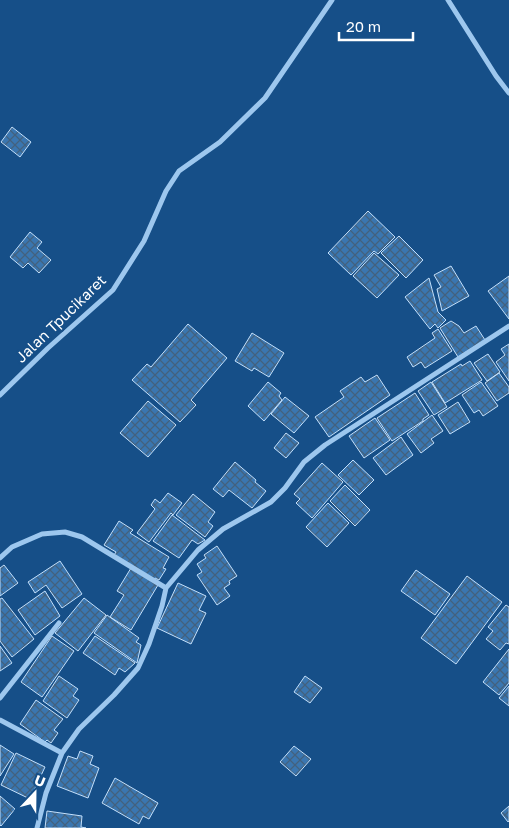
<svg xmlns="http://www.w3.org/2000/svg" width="509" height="828" font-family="'Golos Text',sans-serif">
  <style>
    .building { fill: url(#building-cross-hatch); stroke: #c3dffa }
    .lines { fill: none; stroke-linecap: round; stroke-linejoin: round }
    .minor { stroke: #9dc7ee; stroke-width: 5 }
    .labels { text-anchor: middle; stroke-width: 4.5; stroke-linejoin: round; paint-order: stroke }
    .street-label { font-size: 15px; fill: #fff; stroke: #164f88 }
  </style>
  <defs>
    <pattern id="building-cross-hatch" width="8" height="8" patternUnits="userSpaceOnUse" patternTransform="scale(1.25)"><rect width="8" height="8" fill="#3a76b0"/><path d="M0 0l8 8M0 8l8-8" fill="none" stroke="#43617e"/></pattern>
  </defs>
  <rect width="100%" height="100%" fill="#164f88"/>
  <path class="building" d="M 12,127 L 31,142 L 20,157 L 1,142 Z
    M 368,211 L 395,237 L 378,254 L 374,251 L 351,275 L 328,253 Z
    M 30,232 L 42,242 L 37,248 L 51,260 L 39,273 L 28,263 L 23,268 L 10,257 Z
    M 399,236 L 423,260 L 406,278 L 381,253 Z
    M 374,253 L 399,275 L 377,298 L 353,276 Z
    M 451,266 L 469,296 L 442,311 L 437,289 L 441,287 L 434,275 Z
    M 509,276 L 509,319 L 488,291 Z
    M 429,278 L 438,312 L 446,320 L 438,328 L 435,324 L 430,329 L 405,297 Z
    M 451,321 L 459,326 L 464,333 L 476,326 L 485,340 L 458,357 L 440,328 Z
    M 188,324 L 227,358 L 191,400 L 196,405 L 180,422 L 132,380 L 147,364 L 151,367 Z
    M 438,329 L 452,351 L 425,368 L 421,362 L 413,367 L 407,357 L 435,338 L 432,333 Z
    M 252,333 L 284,353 L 269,377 L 254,368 L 252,371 L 235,361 Z
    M 509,344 L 509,381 L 496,362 L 505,355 L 501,349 Z
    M 488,354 L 500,372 L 487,381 L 474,363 Z
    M 470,361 L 482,380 L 445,403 L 432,382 L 461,364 L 462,366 Z
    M 499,373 L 509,387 L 509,393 L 497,401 L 485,383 Z
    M 377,375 L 390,395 L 329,437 L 315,417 L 344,397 L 340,391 L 361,377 L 365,382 Z
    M 268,382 L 281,393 L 279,396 L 282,400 L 264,421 L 248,406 Z
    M 431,382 L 447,407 L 434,415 L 418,391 Z
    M 481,382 L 498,406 L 483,416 L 479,410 L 474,413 L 462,395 Z
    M 415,393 L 429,415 L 423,419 L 423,421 L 392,441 L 377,418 Z
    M 285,397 L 309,416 L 294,433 L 271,414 Z
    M 148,401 L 176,425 L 148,457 L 120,433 Z
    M 458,402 L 470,422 L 450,434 L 438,415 Z
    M 432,415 L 443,431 L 431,439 L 434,443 L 421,453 L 407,434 Z
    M 375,418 L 390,440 L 364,458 L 349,436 Z
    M 286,433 L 299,443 L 286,458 L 274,448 Z
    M 401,437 L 413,455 L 386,475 L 373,458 Z
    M 353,460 L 374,480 L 359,495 L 338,475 Z
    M 235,462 L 256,480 L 255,482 L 266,491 L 252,508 L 229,490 L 223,497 L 213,489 Z
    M 322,463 L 343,482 L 312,518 L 296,503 L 300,499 L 294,494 Z
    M 345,485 L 370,510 L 355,526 L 330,501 Z
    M 168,493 L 182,503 L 173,515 L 171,513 L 149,542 L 137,533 L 155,509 L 151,505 L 155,499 L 160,503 Z
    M 193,494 L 215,512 L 208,522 L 213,526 L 205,537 L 176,515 Z
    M 328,503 L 349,523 L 327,547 L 306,527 Z
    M 172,515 L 205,540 L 198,544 L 192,540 L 179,558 L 153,541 Z
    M 119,521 L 133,530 L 130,533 L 169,557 L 163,568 L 166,569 L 159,580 L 155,578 L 154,580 L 114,555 L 116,552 L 104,545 Z
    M 217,546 L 237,576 L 229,581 L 230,584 L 224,588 L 230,596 L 217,605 L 197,575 L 202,572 L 197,564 L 206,558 L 204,555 Z
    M 60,561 L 82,594 L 62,608 L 46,585 L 35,593 L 28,582 Z
    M 4,565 L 18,583 L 0,596 L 0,568 Z
    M 131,568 L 158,585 L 131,630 L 110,617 L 124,595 L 117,591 Z
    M 416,570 L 450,594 L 435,615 L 401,591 Z
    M 467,576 L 502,602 L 456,664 L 421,638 Z
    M 178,583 L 206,596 L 199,610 L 206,613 L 191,644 L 157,628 Z
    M 45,591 L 60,616 L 35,635 L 18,610 Z
    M 2,598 L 34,639 L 12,657 L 0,641 L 0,599 Z
    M 84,598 L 106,615 L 78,651 L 55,633 Z
    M 506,605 L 509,607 L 509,644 L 506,643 L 500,650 L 486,639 L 493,631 L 488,627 Z
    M 107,615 L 139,638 L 136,642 L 141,645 L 137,663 L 94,633 Z
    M 52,636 L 74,651 L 42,697 L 21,682 Z
    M 95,636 L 135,663 L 125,672 L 119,668 L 115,675 L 83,653 Z
    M 0,646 L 12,663 L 0,671 Z
    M 509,649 L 509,683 L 499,695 L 483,682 Z
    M 59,676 L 78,689 L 73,696 L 79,700 L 67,718 L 43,701 Z
    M 305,676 L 322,688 L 310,703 L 294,692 Z
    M 509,686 L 509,706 L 499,698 Z
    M 36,700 L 63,719 L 54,730 L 58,733 L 51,743 L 47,740 L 45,742 L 20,724 Z
    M 0,745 L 14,754 L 0,776 Z
    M 294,746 L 311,759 L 296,776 L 280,762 Z
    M 80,751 L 93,756 L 90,764 L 99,768 L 88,798 L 57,786 L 68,756 L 77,759 Z
    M 16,753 L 45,767 L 30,799 L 1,785 Z
    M 115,778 L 158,803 L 149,819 L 143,816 L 139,824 L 102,803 Z
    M 0,796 L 15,809 L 1,826 L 0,825 Z
    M 509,806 L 509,821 L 508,822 L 501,813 Z
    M 47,811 L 82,816 L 81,827 L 86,828 L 45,828 Z"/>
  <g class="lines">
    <path class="minor" d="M 448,0 L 496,76 L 509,93
      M 0,395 L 48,348 L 113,290 L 144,241 L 166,191 L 179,171 L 220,142 L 265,98 L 332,0
      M 0,558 L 12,547 L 42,534 L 65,532 L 82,537 L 166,588
      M 0,698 L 59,623
      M 0,720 L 62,753
      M 37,828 L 46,793 L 62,753 L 79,729 L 114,695 L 138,668 L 149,644 L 162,606 L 166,588 L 198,550 L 223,529 L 271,502 L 285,488 L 304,462 L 325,445 L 509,326"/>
  </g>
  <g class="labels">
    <g class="street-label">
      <text transform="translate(61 319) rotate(-44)" y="5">Jalan Tpucikaret</text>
    </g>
  </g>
  <g transform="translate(35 793) rotate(22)" stroke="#164f88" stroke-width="4" paint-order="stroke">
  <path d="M0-4L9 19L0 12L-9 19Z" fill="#ffffff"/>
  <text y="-8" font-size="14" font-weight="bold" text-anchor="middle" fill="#ffffff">U</text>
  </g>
  <path d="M339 32v8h74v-8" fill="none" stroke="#ffffff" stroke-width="2.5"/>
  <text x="346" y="32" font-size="15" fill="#ffffff" stroke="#164f88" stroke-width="4" paint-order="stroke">20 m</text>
</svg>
